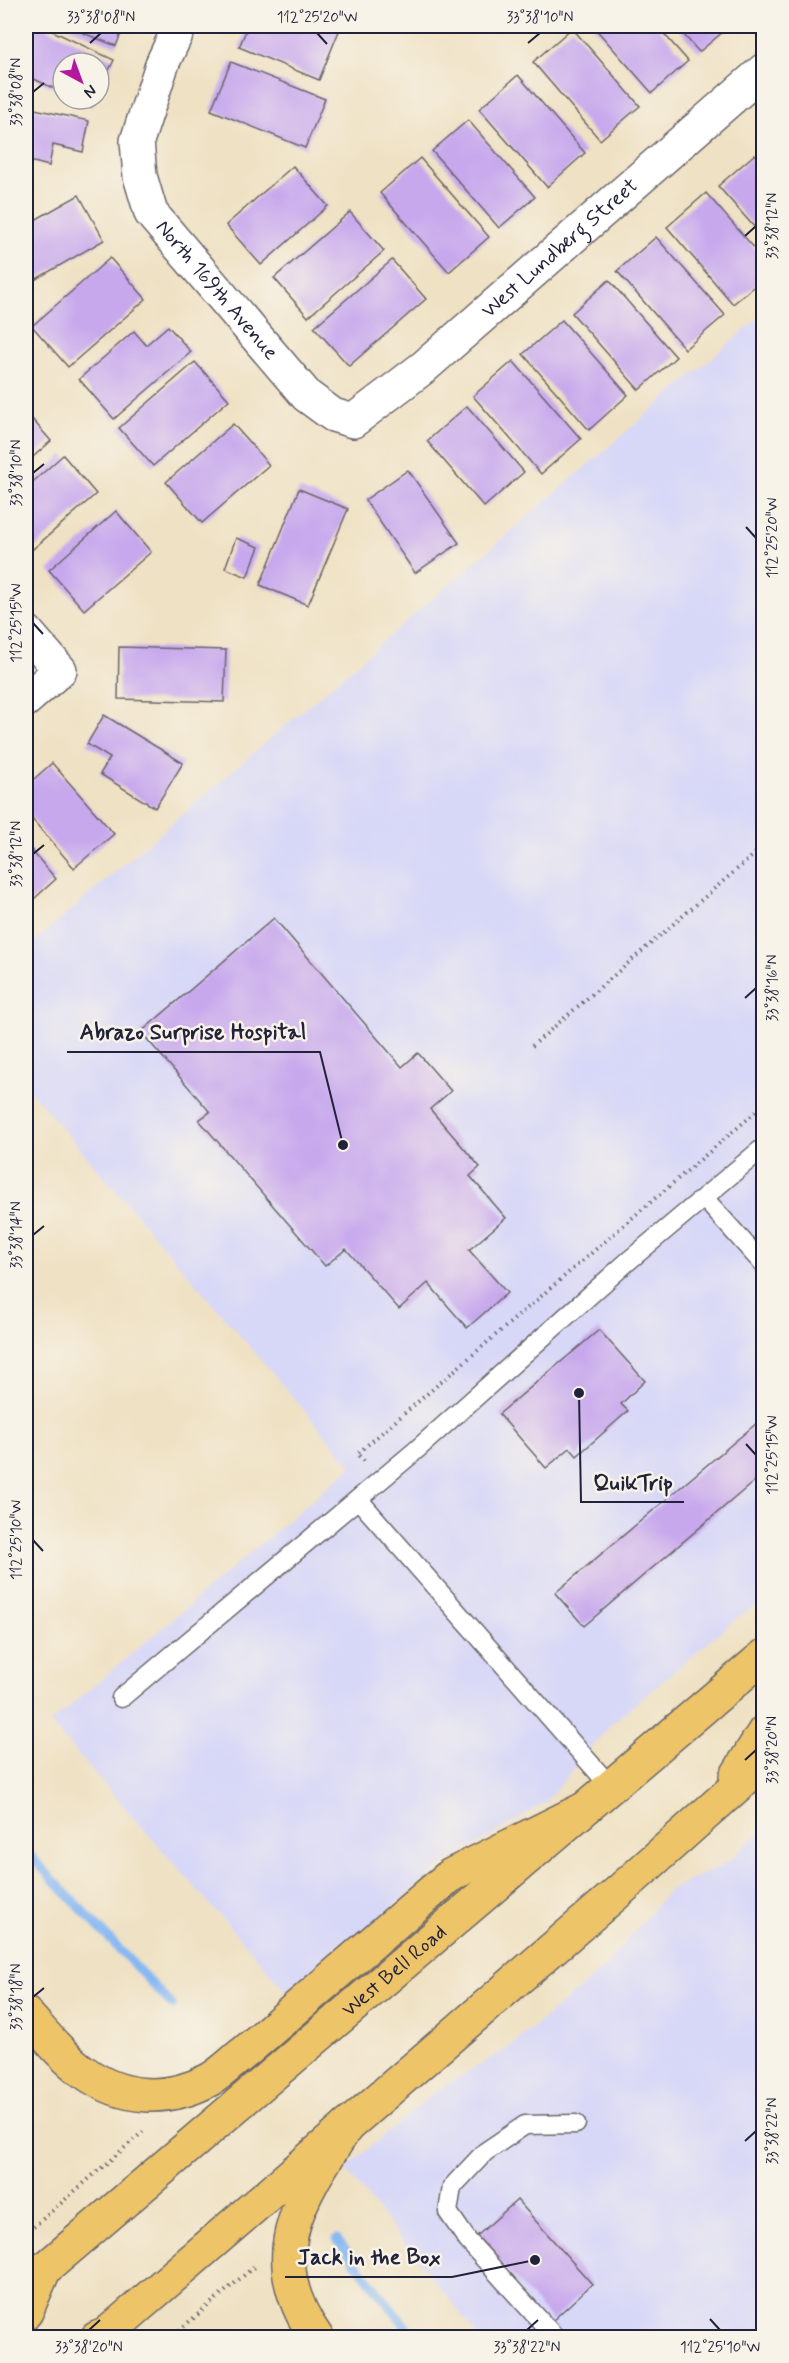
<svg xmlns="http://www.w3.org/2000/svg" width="789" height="2363" font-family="Mynerve,sans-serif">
<rect width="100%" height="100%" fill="#f7f3e8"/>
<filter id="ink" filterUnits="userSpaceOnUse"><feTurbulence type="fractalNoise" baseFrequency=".0167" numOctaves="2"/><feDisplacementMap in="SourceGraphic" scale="12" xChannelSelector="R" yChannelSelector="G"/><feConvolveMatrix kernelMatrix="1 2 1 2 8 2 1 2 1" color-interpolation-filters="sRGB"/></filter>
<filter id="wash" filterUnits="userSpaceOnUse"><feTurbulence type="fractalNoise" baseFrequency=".008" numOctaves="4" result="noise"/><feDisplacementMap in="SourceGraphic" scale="24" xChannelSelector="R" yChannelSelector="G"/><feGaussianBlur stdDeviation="1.35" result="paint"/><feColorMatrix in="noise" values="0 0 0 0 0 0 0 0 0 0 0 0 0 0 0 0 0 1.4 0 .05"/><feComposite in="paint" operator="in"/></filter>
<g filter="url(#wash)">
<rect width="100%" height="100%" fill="#efe1c3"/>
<g fill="#d7d7f8">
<polygon points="763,314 763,1601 738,1617 611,1724 545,1803 438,1868 290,1995 50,1723 352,1466 26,1086 26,949"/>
<polygon points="763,1828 763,2337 479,2337 345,2169 436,2091 510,2047 605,1967 668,1891 725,1864"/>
</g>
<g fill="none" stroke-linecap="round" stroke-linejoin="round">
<g stroke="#86b8f3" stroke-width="9">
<polyline points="26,1851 172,2005"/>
<polyline points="337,2239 415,2338"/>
</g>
</g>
<g id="blocks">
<g fill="#c7a8ed">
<polygon points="26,26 42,26 114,60 99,90 99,63 63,63 63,93 26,75"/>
<polygon points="66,26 124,26 116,46"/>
<polygon points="248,26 325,26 339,31 319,80 239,47"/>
<polygon points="593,26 657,26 688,61 652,93"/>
<polygon points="676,26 730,26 699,52"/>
<polygon points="572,28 640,106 600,140 533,62"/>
<polygon points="231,62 325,99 305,148 211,110"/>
<polygon points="518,75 585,153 547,187 479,109"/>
<polygon points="75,99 95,99 91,107"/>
<polygon points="26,107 89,121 83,152 53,145 49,166 26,160"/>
<polygon points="468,120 535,197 499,228 432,151"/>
<polygon points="755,154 764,164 764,238 718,186"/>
<polygon points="420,158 489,237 449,272 380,193"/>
<polygon points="293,166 328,206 261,265 226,225"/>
<polygon points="706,193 764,259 764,278 733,304 667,227"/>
<polygon points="79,195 104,240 26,285 26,225"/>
<polygon points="350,212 384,251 308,317 274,278"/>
<polygon points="656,237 725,315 685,349 617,271"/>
<polygon points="110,258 146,299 68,367 32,326"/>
<polygon points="392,260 426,299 349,366 314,327"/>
<polygon points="609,280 676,357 639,390 572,313"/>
<polygon points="562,320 628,395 589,430 523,354"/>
<polygon points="168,326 191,352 114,419 79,379 134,331 146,345"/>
<polygon points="513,361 581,439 541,474 473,396"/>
<polygon points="195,362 229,400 153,466 119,428"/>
<polygon points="467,406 524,472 484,507 427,441"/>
<polygon points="26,412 51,441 26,463"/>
<polygon points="233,424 269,465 202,523 166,482"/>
<polygon points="63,455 96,494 26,555 26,488"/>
<polygon points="408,470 459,543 415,573 365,500"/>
<polygon points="299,489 348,509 308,605 260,585"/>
<polygon points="116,511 151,552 84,610 49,570"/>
<polygon points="236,538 259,547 247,577 225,568"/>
<polygon points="119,647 226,650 224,702 118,699"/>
<polygon points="104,715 183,763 155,808 100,774 110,758 87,744"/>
<polygon points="52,763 114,834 74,868 26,812 26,786"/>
<polygon points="26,844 56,879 26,906"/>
<polygon points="274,918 402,1067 418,1053 451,1091 430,1109 480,1167 470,1176 506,1218 469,1250 507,1293 467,1328 428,1283 399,1309 346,1249 325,1266 199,1120 210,1112 141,1032"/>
<polygon points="599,1330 645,1381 621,1404 628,1411 577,1456 570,1448 546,1468 499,1414"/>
<polygon points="764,1417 764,1473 584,1626 555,1593"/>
<polygon points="517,2200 592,2284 552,2321 477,2236"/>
</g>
</g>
</g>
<g filter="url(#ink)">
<use href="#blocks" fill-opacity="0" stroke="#6a656b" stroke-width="1.5"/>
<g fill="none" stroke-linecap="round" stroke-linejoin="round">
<defs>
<g id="service">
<polyline points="704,1198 764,1265"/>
<polyline points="358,1499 610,1786"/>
<polyline points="121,1698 414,1452 626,1263 764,1147"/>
<polyline points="556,2338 468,2241 448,2212 452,2187 485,2152 525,2125 576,2124"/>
</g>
<g id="minor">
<path id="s1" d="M180 26 163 62 137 141 140 176 151 213 307 396 333 415 353 421 424 367 764 70"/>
<polyline points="26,631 60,670 26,700"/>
</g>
<g id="primary">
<polyline points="736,1777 764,1732"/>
<path id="s2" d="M26 2285 764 1656"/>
<polyline points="102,2338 617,1893 764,1762"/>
</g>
<g id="motorway">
<path d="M26 2014C43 2032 63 2058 84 2072 123 2100 167 2102 209 2080 222 2073 233 2061 245 2052L451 1875 584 1809"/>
<polyline points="26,2312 45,2268"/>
<polyline points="97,2338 105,2335"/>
<path d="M317 2338C259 2256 300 2198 347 2126"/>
</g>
</defs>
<use href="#service" stroke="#6a656b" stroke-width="21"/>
<use href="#minor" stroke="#6a656b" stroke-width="36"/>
<use href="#primary" stroke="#6a656b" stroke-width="36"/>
<use href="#motorway" stroke="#6a656b" stroke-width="36"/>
<g stroke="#6a656b" stroke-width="4" stroke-dasharray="1.5 4.5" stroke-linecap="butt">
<polyline points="532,1046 764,846"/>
<polyline points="364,1461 357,1454 764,1105"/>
<polyline points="29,2231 146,2129"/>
<polyline points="170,2338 255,2266"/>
</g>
<use href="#service" stroke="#fff" stroke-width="18"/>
<use href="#minor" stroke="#fff" stroke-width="33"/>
<use href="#primary" stroke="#eec469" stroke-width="33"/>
<use href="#motorway" stroke="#eec469" stroke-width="33"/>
</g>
</g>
<path fill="none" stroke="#22223b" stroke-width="2" d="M317 33 327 44M90 43 101 33M528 43 540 33M33 92 44 83M745 236 756 226M33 473 44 464M746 527 756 538M33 623 43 634M33 854 44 845M745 998 756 988M33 1235 44 1226M746 1444 756 1455M33 1540 43 1551M745 1760 756 1750M33 1997 44 1988M745 2141 756 2131M710 2319 720 2330M89 2330 100 2320M527 2330 538 2320"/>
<g text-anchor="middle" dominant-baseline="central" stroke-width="5" stroke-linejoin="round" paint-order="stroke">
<g font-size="21" fill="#22223b" stroke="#f7f3e8">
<text stroke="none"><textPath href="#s1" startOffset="760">West Lundberg Street</textPath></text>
<text stroke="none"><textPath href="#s1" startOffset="298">North 169th Avenue</textPath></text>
<text stroke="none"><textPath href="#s2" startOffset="484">West Bell Road</textPath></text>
</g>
</g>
<path fill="none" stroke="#22223b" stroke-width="2" d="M343 1145L320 1052H67M579 1393L581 1502H684M535 2260L452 2277H285"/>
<g fill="#22223b" stroke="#f7f3e8" stroke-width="2">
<circle cx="343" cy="1145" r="6"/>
<circle cx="579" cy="1393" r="6"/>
<circle cx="535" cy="2260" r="6"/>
</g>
<g font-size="22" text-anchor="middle" font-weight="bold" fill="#22223b" stroke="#f7f3e8" stroke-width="5" stroke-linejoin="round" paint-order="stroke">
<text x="193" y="1039">Abrazo Surprise Hospital</text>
<text x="633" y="1490">QuikTrip</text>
<text x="369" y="2264">Jack in the Box</text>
</g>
<rect width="789" height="2363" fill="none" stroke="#f7f3e8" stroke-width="66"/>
<g transform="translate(81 81) rotate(139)"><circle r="28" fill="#f7f3e8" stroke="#a29fa3" stroke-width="1.5"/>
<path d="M0-4.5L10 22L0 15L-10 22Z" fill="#b5179e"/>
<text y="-9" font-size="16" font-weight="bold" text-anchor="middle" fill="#22223b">N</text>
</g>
<rect x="33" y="33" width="723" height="2297" fill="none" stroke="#22223b" stroke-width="2"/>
<g font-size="15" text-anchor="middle" fill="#22223b">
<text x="101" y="22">33°38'08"N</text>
<text x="317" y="22">112°25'20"W</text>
<text x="540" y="22">33°38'10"N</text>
<text transform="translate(16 92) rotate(-90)" y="5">33°38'08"N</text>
<text transform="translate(772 226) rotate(-90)" y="5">33°38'12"N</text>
<text transform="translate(16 473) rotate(-90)" y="5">33°38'10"N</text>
<text transform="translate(772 538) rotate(-90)" y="5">112°25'20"W</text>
<text transform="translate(16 623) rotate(-90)" y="5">112°25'15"W</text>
<text transform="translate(16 854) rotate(-90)" y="5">33°38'12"N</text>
<text transform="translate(772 988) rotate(-90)" y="5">33°38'16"N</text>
<text transform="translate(16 1235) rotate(-90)" y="5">33°38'14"N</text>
<text transform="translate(772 1455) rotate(-90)" y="5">112°25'15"W</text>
<text transform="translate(16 1540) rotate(-90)" y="5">112°25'10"W</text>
<text transform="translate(772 1750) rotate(-90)" y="5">33°38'20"N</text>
<text transform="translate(16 1997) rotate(-90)" y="5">33°38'18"N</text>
<text transform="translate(772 2131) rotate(-90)" y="5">33°38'22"N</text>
<text x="89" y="2352">33°38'20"N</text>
<text x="527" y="2352">33°38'22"N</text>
<text x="720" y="2352">112°25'10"W</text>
</g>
</svg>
